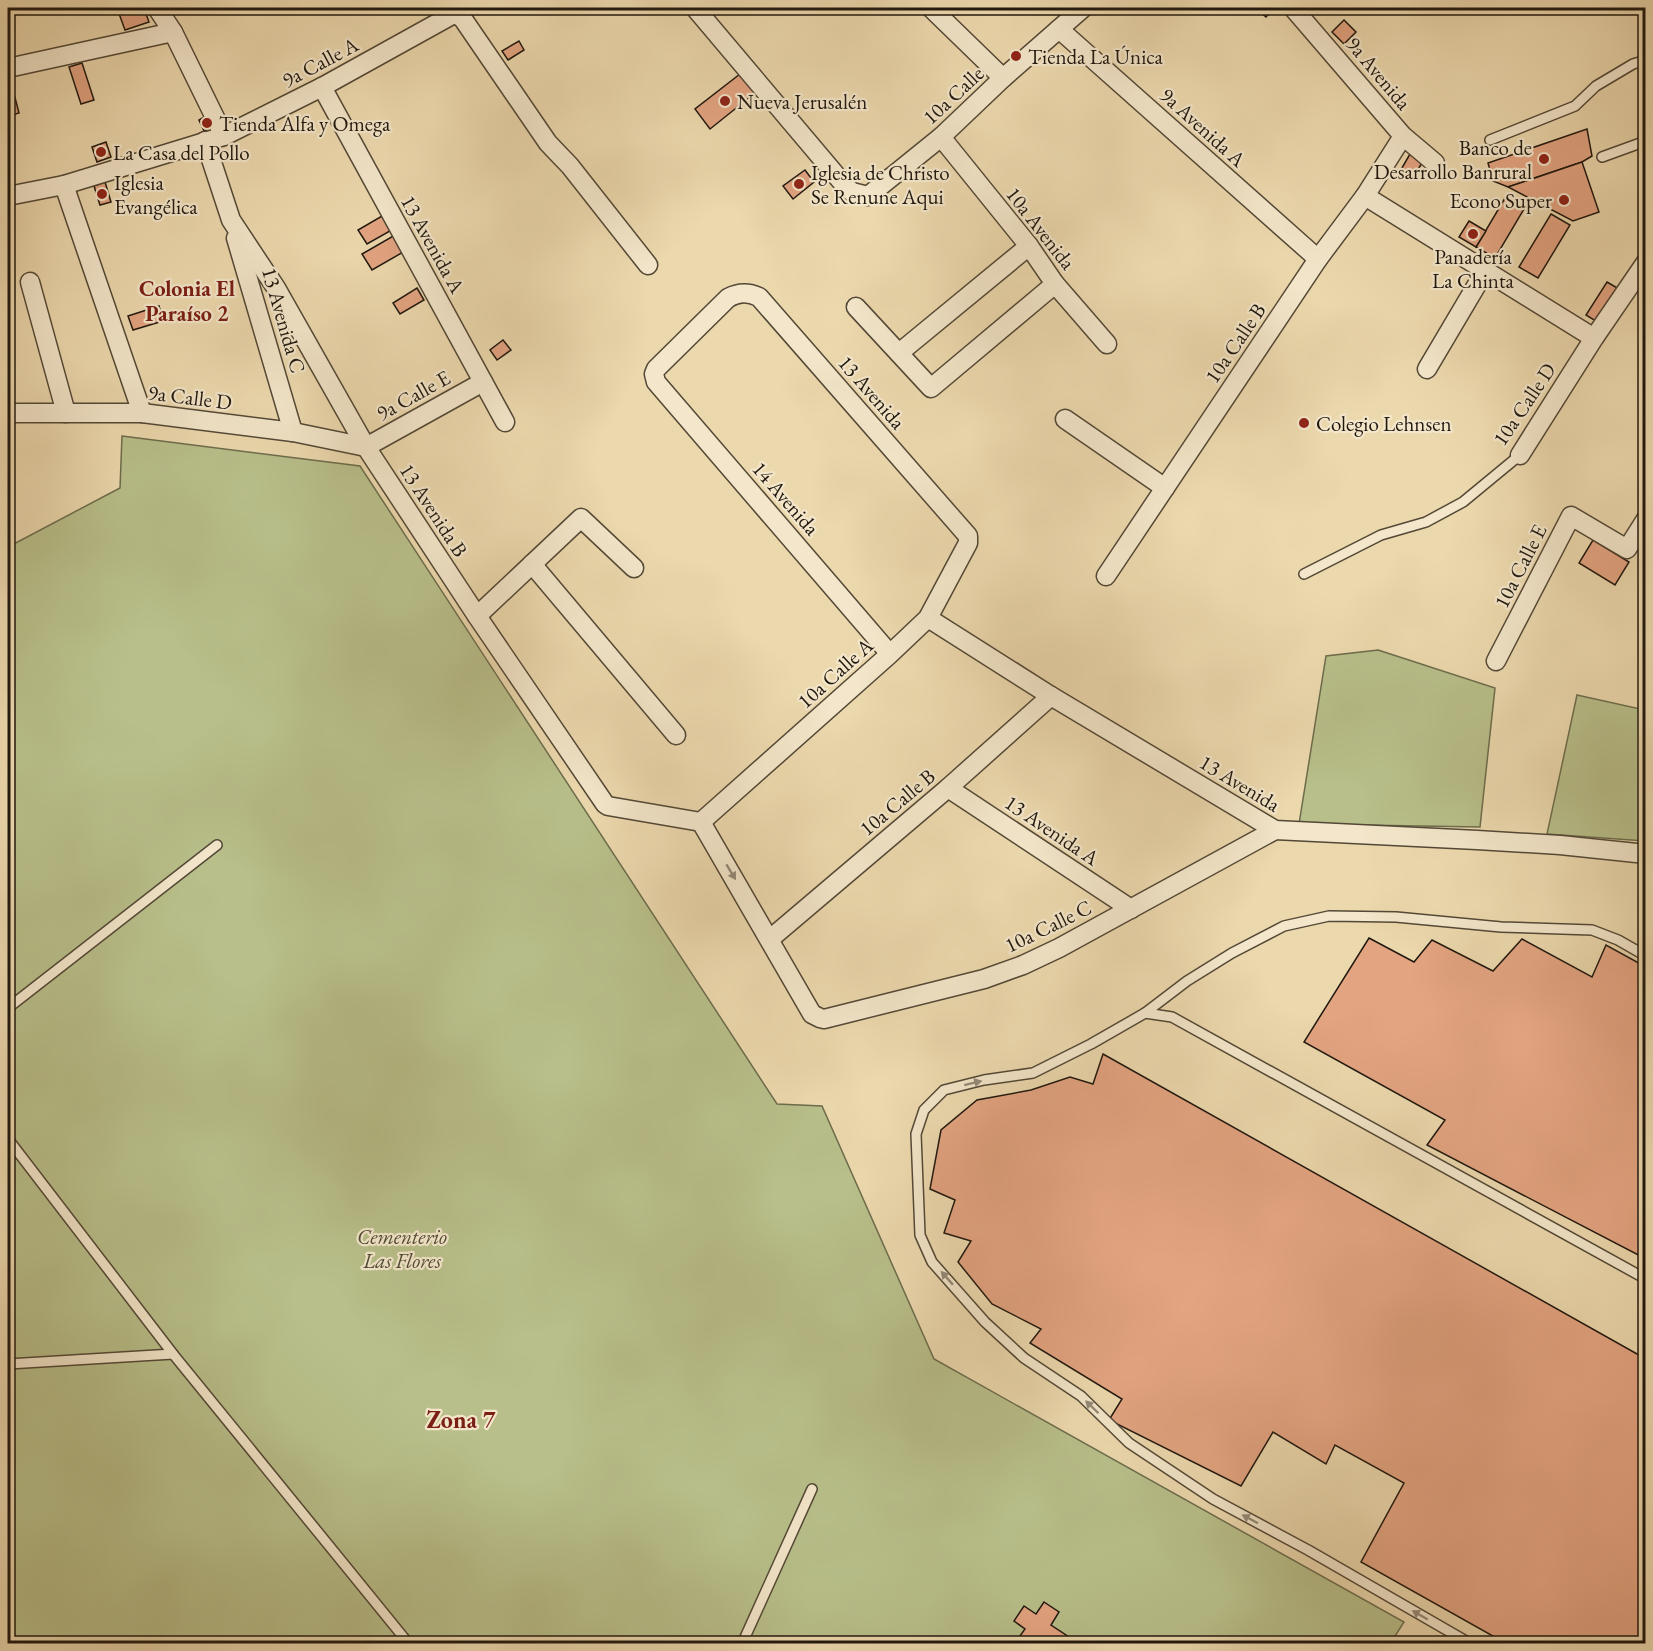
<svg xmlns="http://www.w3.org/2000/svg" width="1653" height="1651" font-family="'EB Garamond',serif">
<rect width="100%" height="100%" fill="#ecd8ad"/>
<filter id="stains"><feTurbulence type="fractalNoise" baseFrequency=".00333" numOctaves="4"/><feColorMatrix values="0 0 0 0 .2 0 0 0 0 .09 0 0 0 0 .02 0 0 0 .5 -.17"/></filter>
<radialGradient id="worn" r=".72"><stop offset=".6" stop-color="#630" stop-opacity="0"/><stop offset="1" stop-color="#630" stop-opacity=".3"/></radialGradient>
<g fill="#b8bf8a" stroke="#6c6c4c" stroke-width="1.5">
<polygon points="122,436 360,466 777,1104 822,1106 934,1359 1404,1622 1390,1644 8,1644 8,547 120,488"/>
<polygon points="1378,650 1495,688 1480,827 1299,824 1326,656"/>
<polygon points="1577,695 1645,710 1645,841 1547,834"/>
</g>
<g fill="#e3a481" stroke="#20180f" stroke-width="1.5">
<polygon points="117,8 144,8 149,22 125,30"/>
<polygon points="1255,8 1274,8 1266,17"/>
<polygon points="1344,20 1356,32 1344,44 1332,32"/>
<polygon points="519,41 524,50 508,60 502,51"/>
<polygon points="82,63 94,100 81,104 69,67"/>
<polygon points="740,74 755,93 710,129 695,109"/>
<polygon points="12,86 19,113 8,116 8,87"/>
<polygon points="209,114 215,126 204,131 199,120"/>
<polygon points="1587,129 1592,156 1582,162 1508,187 1493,181 1488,163"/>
<polygon points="106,142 111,157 97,162 92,147"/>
<polygon points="1410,154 1423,161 1412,180 1399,173"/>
<polygon points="1582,162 1599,212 1573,221 1508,187"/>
<polygon points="805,170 814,182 793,199 783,186"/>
<polygon points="105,182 111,202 100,205 94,186"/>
<polygon points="1505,198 1524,209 1495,258 1476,247"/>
<polygon points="1551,214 1570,225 1538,278 1519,267"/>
<polygon points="382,216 390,231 367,244 358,230"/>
<polygon points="1469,221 1486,231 1476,247 1459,237"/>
<polygon points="395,235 405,251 372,270 362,254"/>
<polygon points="1607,282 1619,289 1602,317 1594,320 1586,315"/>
<polygon points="417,288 424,300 400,314 393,303"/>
<polygon points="159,306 163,321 133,330 128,316"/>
<polygon points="503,340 511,350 497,360 490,350"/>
<polygon points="1593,540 1629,562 1615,585 1579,563"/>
<polygon points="1369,938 1414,962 1432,940 1493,971 1522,939 1592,977 1606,945 1646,967 1646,1259 1427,1145 1445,1120 1304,1042"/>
<polygon points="1103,1054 1646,1359 1646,1644 1507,1644 1361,1562 1404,1483 1335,1445 1326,1464 1273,1432 1241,1486 1109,1420 1122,1399 1030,1343 1041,1329 992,1304 958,1262 971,1241 944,1233 955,1200 930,1189 941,1130 977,1100 1031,1090 1070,1077 1093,1084"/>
<polygon points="1044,1602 1059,1612 1051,1625 1072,1639 1069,1644 1046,1644 1040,1640 1038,1644 1015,1643 1025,1629 1014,1621 1024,1606 1036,1614"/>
</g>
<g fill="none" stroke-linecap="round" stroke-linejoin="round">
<defs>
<g id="service">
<polyline points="1490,140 1575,106 1596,86 1633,64 1646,60"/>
<polyline points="1602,157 1646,141"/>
<polyline points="1304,574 1381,535 1426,522 1463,502 1520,455"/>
<polyline points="8,1008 217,845"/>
<polyline points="1145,1013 1172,1017 1646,1279"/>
<polyline points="8,1139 173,1354 409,1644"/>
<polyline points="8,1364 173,1354"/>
<polyline points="742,1644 812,1489"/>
<polyline points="1471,1644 1308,1550 1213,1499 1129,1443 1081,1396 1024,1358 985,1322 932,1262 920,1235 916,1134 924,1110 944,1090 984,1080 1033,1073 1091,1044 1145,1013 1187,981 1232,953 1284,926 1329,916 1396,917 1501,927 1592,930 1618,940 1646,956"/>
</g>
<g id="minor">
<polyline points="157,8 173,32 224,136"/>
<polyline points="695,8 846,187 852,192 868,196 941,137 1003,78 1083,8"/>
<polyline points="931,8 1003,78"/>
<polyline points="1293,8 1403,136 1435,163"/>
<polyline points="1059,29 1318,259"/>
<polyline points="8,68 173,32"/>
<polyline points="322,87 505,422"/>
<polyline points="941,137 1029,246 1055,284 1107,344"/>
<polyline points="205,141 231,220 276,288 366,447 477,616 605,804 608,806 701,822"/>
<polyline points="64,185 142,413"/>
<polyline points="8,196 64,185 224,136 322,87 452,15 458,15 463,19 548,143 570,166 648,265"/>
<polyline points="1365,196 1594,338"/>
<polyline points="236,238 293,432"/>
<polyline points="30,282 66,413"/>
<polyline points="856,307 931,388 1055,284"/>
<polyline points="899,353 1029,246"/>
<polyline points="1427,369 1485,271"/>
<polyline points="8,413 142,413 293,432 366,447 483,382"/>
<polyline points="1065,419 1165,488"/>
<polyline points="1520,455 1594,338 1646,262"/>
<polyline points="532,564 676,735"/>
<polyline points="1106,576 1318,259 1365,196 1403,136"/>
<polyline points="477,616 581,518 634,568"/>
<polyline points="928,618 1051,696 1275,830 1477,840 1560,845 1646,854"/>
<polyline points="1496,661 1571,516 1627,549 1646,519"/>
<polyline points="948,788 1131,909"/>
<path d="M701 822 890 654 928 618 968 543V536L759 297C748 292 739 292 728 298L656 369 654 374 656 382 890 654"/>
<polyline points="701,822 812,1014 820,1018 824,1019 984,979 1023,965 1059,948 1275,830"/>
<polyline points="770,939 948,788 1051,696"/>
</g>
</defs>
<use href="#service" stroke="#534836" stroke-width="12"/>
<use href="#minor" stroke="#534836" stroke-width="21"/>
<use href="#service" stroke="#f3e6ca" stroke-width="9"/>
<use href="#minor" stroke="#f3e6ca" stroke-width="18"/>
</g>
<defs><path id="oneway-solid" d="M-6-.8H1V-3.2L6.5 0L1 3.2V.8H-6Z" transform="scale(1.5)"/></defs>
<g fill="#948976">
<use href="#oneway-solid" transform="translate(731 872) rotate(59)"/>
<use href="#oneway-solid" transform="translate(973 1083) rotate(-14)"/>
<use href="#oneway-solid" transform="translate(947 1278) rotate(-131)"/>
<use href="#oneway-solid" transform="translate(1092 1407) rotate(-136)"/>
<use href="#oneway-solid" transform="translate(1250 1519) rotate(-152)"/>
<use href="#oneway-solid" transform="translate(1420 1615) rotate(-150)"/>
</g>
<g fill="#8f2418" stroke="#f3e6ca" stroke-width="2">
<circle cx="1016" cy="56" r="6"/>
<circle cx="725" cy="101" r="6"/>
<circle cx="207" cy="123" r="6"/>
<circle cx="101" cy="152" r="6"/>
<circle cx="1544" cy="159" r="6"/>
<circle cx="799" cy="184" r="6"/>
<circle cx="102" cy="194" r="6"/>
<circle cx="1564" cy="200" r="6"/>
<circle cx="1473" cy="234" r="6"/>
<circle cx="1304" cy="423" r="6"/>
</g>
<g text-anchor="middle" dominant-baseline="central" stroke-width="4.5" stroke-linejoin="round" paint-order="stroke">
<g font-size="21" fill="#20180f" stroke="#f3e6ca" text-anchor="start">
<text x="1028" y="56">Tienda La Única</text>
<text x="737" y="101">Nueva Jerusalén</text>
<text x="219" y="123">Tienda Alfa y Omega</text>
<text x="1532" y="147" text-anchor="end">Banco de<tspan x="1532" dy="24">Desarrollo Banrural</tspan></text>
<text x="113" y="152">La Casa del Pollo</text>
<text x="811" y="172">Iglesia de Christo<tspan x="811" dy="24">Se Renune Aqui</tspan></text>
<text x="114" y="182">Iglesia<tspan x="114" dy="24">Evangélica</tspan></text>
<text x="1552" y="200" text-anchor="end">Econo Super</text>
<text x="1473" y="256" text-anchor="middle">Panadería<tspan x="1473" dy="24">La Chinta</tspan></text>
<text x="1316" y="423">Colegio Lehnsen</text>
</g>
<g font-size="21" fill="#20180f" stroke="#f3e6ca">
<text transform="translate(320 62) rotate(-28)">9a Calle A</text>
<text transform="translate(1379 73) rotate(50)">9a Avenida</text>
<text transform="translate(953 95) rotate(-43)">10a Calle</text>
<text transform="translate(1203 127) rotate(42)">9a Avenida A</text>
<text transform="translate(1041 228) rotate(52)">10a Avenida</text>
<text transform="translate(433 244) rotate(61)">13 Avenida A</text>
<text transform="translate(284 320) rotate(74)">13 Avenida C</text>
<text transform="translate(1235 343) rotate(-56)">10a Calle B</text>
<text transform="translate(872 392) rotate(49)">13 Avenida</text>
<text transform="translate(413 395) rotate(-29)">9a Calle E</text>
<text transform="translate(190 397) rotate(7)">9a Calle D</text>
<text transform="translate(1524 404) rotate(-56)">10a Calle D</text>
<text transform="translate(786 498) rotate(49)">14 Avenida</text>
<text transform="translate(434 510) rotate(57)">13 Avenida B</text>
<text transform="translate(1520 566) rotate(-63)">10a Calle E</text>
<text transform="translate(835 673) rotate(-42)">10a Calle A</text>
<text transform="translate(1240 783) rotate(31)">13 Avenida</text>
<text transform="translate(897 802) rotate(-40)">10a Calle B</text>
<text transform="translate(1052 830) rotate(34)">13 Avenida A</text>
<text transform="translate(1048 926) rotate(-26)">10a Calle C</text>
</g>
<g font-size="21" font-style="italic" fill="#4e4a34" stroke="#f3e6ca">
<text x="402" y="1236">Cementerio<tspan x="402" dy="24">Las Flores</tspan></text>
</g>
<g font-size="22" font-weight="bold" fill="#7a1f14" stroke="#f3e6ca">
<text x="187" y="288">Colonia El<tspan x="187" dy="25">Paraíso 2</tspan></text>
</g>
<g font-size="24" font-weight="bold" fill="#7a1f14" stroke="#f3e6ca">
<text x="461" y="1419">Zona 7</text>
</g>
</g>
<rect width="1653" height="1651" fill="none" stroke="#ecd8ad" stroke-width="30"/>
<rect x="9" y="9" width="1635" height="1633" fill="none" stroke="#20180f" stroke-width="3"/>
<rect x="15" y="15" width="1623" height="1621" fill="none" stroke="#20180f" stroke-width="1.5"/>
<rect width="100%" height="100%" filter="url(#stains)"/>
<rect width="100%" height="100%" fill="url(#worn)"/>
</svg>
